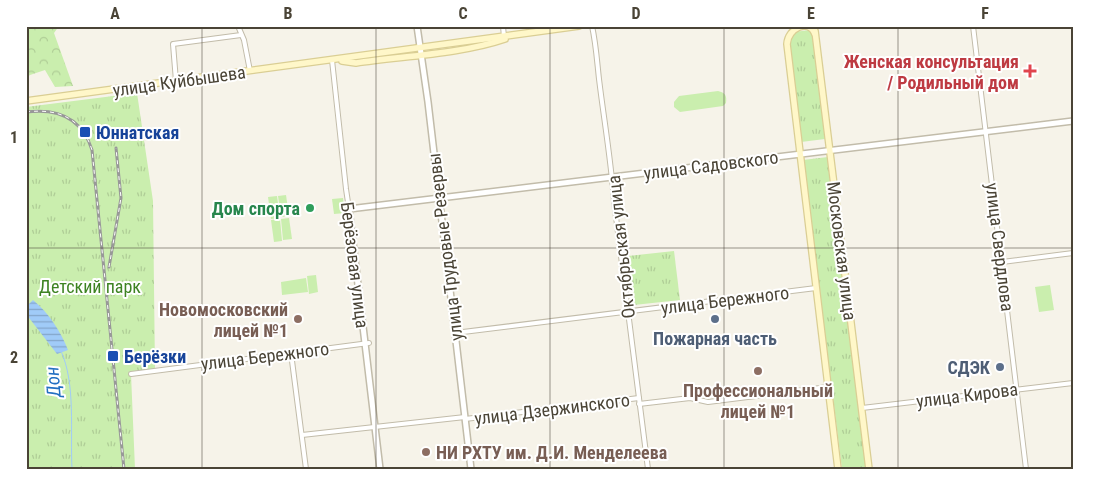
<svg xmlns="http://www.w3.org/2000/svg" width="1099" height="495" font-family="'Roboto Condensed',sans-serif">
<defs>
<pattern id="forest-crowns" width="20" height="18" patternUnits="userSpaceOnUse" patternTransform="scale(1.25)"><rect width="20" height="18" fill="#caeeae"/><path d="M2 6a3 3 0 1 1 6 0M12 15a3 3 0 1 1 6 0" fill="none" stroke="#afcd96"/></pattern>
<pattern id="park-tufts" width="24" height="20" patternUnits="userSpaceOnUse" patternTransform="scale(1.25)"><rect width="24" height="20" fill="#caeeae"/><path d="M3 7l-1-3M5 7V3M7 7l1-3M15 17l-1-3M17 17v-4M19 17l1-3" fill="none" stroke="#afcd96"/></pattern>
<pattern id="water-rules" width="6" height="5" patternUnits="userSpaceOnUse" patternTransform="scale(1.25)"><rect width="6" height="5" fill="#a0cbf8"/><path d="M0 2.5h6" fill="none" stroke="#84a6ca"/></pattern>
</defs>
<rect width="100%" height="100%" fill="#f6f3e9"/>
<g fill="#caeeae">
<path d="M718 91C725 93 727 95 726 103L723 106 680 112 674 107V102L679 96Z"/>
<polygon points="286,195 289,216 281,217 278,196"/>
<polygon points="277,196 280,218 271,219 268,197"/>
<polygon points="343,198 345,213 334,214 332,199"/>
<polygon points="289,218 292,239 283,240 281,219"/>
<polygon points="280,219 282,241 274,242 271,220"/>
<polygon points="316,275 318,292 309,294 307,276"/>
<polygon points="306,278 308,292 282,295 281,282"/>
<polygon points="1050,285 1054,310 1039,312 1035,287"/>
</g>
<polygon fill="url(#forest-crowns)" points="26,26 59,26 54,33 73,86 55,87 45,70 30,75 26,78"/>
<g fill="url(#park-tufts)">
<polygon points="810,30 812,33 825,139 801,142 789,39 794,32"/>
<polygon points="137,93 153,201 155,371 131,374 135,469 26,469 26,107"/>
<polygon points="828,157 866,469 842,469 803,160"/>
<polygon points="674,251 680,300 634,305 628,256"/>
</g>
<path fill="url(#water-rules)" d="M33 300C49 313 61 332 68 350L57 354 26 314V307Z"/>
<g fill="none" stroke-linecap="round" stroke-linejoin="round">
<path stroke="#a0cbf8" stroke-width="1" d="M61 351C76 384 70 432 72 469"/>
<defs>
<g id="minor">
<polyline points="238,26 244,40 250,71"/>
<polyline points="503,26 504,37"/>
<path d="M592 26C596 44 597 61 599 79 604 120 611 160 614 201L648 469"/>
<polyline points="973,26 1026,469"/>
<polyline points="332,60 346,189 349,209"/>
<polyline points="176,81 173,44 241,35"/>
<polyline points="1002,262 1073,253"/>
<polyline points="455,333 816,288"/>
<polyline points="291,353 306,469"/>
<polyline points="131,374 369,343"/>
<polyline points="639,404 690,398 708,402 828,387"/>
<polyline points="862,408 1073,383"/>
<polyline points="465,419 639,398"/>
<polyline points="302,435 465,417"/>
</g>
<g id="tertiary">
<polyline points="417,26 428,102 471,469"/>
<polyline points="380,469 349,209 1073,121"/>
</g>
<g id="secondary">
<polyline points="815,31 869,469"/>
<path d="M815 34C809 18 788 28 787 44L838 469"/>
<path d="M342 61 356 63C403 56 461 54 505 39"/>
<polyline points="26,101 579,26"/>
</g>
</defs>
<use href="#minor" stroke="#c2bcaa" stroke-width="6"/>
<use href="#tertiary" stroke="#c2bcaa" stroke-width="8"/>
<use href="#secondary" stroke="#dace94" stroke-width="8"/>
<use href="#minor" stroke="#fff" stroke-width="4"/>
<use href="#tertiary" stroke="#fff" stroke-width="5"/>
<use href="#secondary" stroke="#fff7c9" stroke-width="5.5"/>
<defs>
<g id="rail">
<path d="M26 112C58 108 82 118 92 150L124 469"/>
<polyline points="109,267 121,198 116,148"/>
</g>
</defs>
<use href="#rail" stroke="#989898" stroke-width="3"/>
<use href="#rail" stroke="#fff" stroke-width="1" stroke-dasharray="4" stroke-linecap="butt"/>
</g>
<path fill="none" stroke="#4a4436" stroke-width="1" stroke-opacity="0.55" d="M202 26V469M376 26V469M550 26V469M724 26V469M898 26V469M26 248H1073"/>
<path fill="#e0444e" stroke="#fff" stroke-width="2" d="M1027.5 63.5h5v5h5v5h-5v5h-5v-5h-5v-5h5z"/>
<g fill="#1a4fb4" stroke="#fff" stroke-width="2">
<rect x="79" y="126" width="12" height="12" rx="2.5"/>
<rect x="107" y="350" width="12" height="12" rx="2.5"/>
</g>
<circle fill="#2e9e5b" stroke="#fff" stroke-width="2" cx="310" cy="208" r="5"/>
<g fill="#8d6e63" stroke="#fff" stroke-width="2">
<circle cx="298" cy="319" r="5"/>
<circle cx="758" cy="371" r="5"/>
<circle cx="426" cy="452" r="5"/>
</g>
<g fill="#5c6f8a" stroke="#fff" stroke-width="2">
<circle cx="715" cy="319" r="5"/>
<circle cx="1000" cy="367" r="5"/>
</g>
<g text-anchor="middle" dominant-baseline="central" stroke-width="4" stroke-linejoin="round" paint-order="stroke">
<g font-size="18" font-weight="bold" fill="#be3a42" stroke="#fff" text-anchor="end">
<text x="1019" y="61">Женская консультация<tspan x="1019" dy="21">/ Родильный дом</tspan></text>
</g>
<g font-size="18" fill="#4a4436" stroke="#fff">
<text transform="translate(179 81) rotate(-8)">улица Куйбышева</text>
<text transform="translate(711 165) rotate(-7)">улица Садовского</text>
<text transform="translate(445 247) rotate(-97)">улица Трудовые Резервы</text>
<text transform="translate(621 247) rotate(-96)">Октябрьская улица</text>
<text transform="translate(1000 247) rotate(83)">улица Свердлова</text>
<text transform="translate(842 251) rotate(83)">Московская улица</text>
<text transform="translate(355 265) rotate(83)">Берёзовая улица</text>
<text transform="translate(725 300) rotate(-7)">улица Бережного</text>
<text transform="translate(265 356) rotate(-7)">улица Бережного</text>
<text transform="translate(967 395) rotate(-7)">улица Кирова</text>
<text transform="translate(552 409) rotate(-7)">улица Дзержинского</text>
</g>
<g font-size="18" font-weight="bold" fill="#164399" stroke="#fff" text-anchor="start">
<text x="96" y="132">Юннатская</text>
<text x="124" y="356">Берёзки</text>
</g>
<g font-size="18" font-weight="bold" fill="#27864d" stroke="#fff" text-anchor="end">
<text x="300" y="208">Дом спорта</text>
</g>
<g font-size="18" fill="#3d8322" stroke="#fff">
<text x="90" y="286">Детский парк</text>
</g>
<g font-size="18" font-weight="bold" fill="#785e54" stroke="#fff" text-anchor="end">
<text x="288" y="309">Новомосковский<tspan x="288" dy="21">лицей №1</tspan></text>
<text x="758" y="390" text-anchor="middle">Профессиональный<tspan x="758" dy="21">лицей №1</tspan></text>
<text x="436" y="452" text-anchor="start">НИ РХТУ им. Д.И. Менделеева</text>
</g>
<g font-size="18" font-weight="bold" fill="#4e5e75" stroke="#fff">
<text x="715" y="338">Пожарная часть</text>
<text x="990" y="367" text-anchor="end">СДЭК</text>
</g>
<g font-size="19" font-style="italic" fill="#236fc2" stroke="#fff">
<text transform="translate(53 382) rotate(-95)">Дон</text>
</g>
</g>
<rect width="1099" height="495" fill="none" stroke="#ffffff" stroke-width="55"/>
<rect x="28" y="28" width="1044" height="440" fill="none" stroke="#4a4436" stroke-width="2"/>
<g font-size="16" text-anchor="middle" font-weight="bold" fill="#4a4436">
<text x="115" y="19">A</text>
<text x="288" y="19">B</text>
<text x="463" y="19">C</text>
<text x="636" y="19">D</text>
<text x="811" y="19">E</text>
<text x="985" y="19">F</text>
<text x="14" y="143">1</text>
<text x="14" y="363">2</text>
</g>
</svg>
